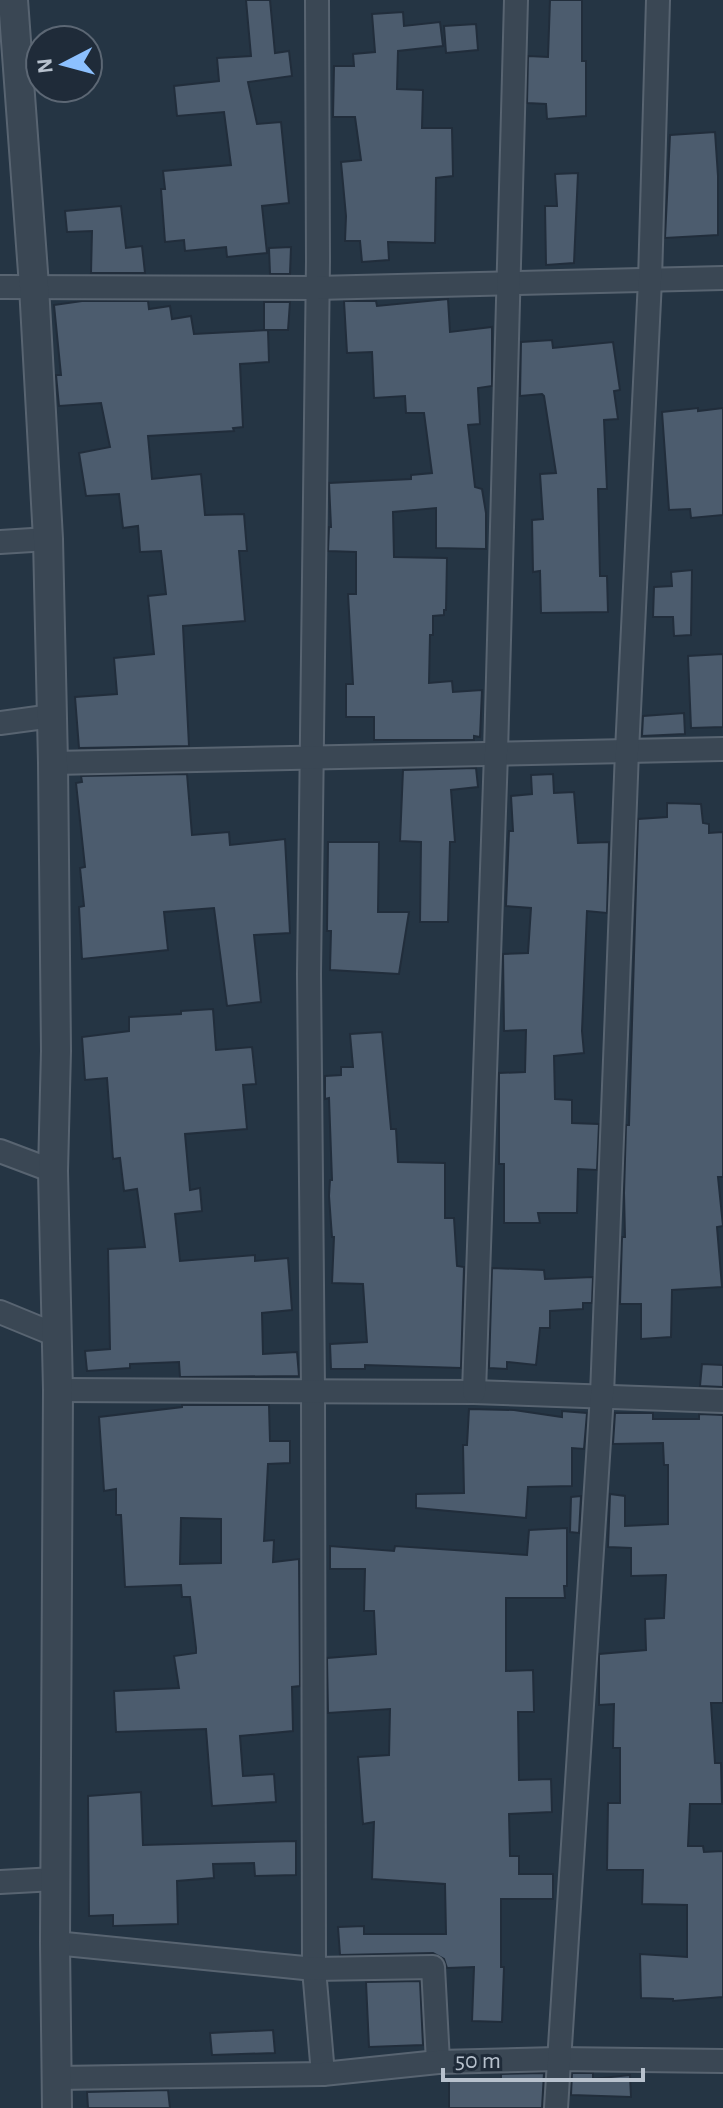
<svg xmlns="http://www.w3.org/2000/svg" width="723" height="2108" font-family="'Alegreya Sans',sans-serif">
<rect width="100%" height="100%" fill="#253544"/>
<g fill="#4c5c6e" stroke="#212d3b" stroke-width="2" fill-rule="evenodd">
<polygon points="246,0 270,0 275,53 289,51 292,76 248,82 257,124 281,122 289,203 262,206 267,253 227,257 226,247 185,251 184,240 165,242 161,189 165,189 163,171 231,165 224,112 177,116 174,86 219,81 217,58 251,56"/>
<polygon points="550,0 582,0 582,61 586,61 586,116 547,119 546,104 527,103 528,56 548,57"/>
<polygon points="403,12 404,26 440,22 443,46 398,51 397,89 423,90 422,128 452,128 453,176 436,178 435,243 388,242 389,260 362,262 360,241 345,241 346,216 341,162 361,160 355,117 333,117 334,66 354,66 353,54 375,52 372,14"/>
<polygon points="476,24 478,50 446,53 444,26"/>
<polygon points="715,132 718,176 718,235 665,238 670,135"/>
<polygon points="578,173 574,263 546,265 545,206 557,206 555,174"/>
<polygon points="121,206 126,248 142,246 145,273 91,273 92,231 67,232 65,211"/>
<polygon points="291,247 290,274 270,274 269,248"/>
<polygon points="448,299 450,332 492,327 492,386 478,388 480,424 468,425 475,487 482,489 486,513 486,549 436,548 436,508 393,512 394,557 447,558 446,610 444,610 444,615 433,616 433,635 430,635 429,683 452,681 453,692 482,690 480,737 474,736 474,740 374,740 374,717 346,717 346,684 353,684 348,594 356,594 356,552 328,551 329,527 331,527 329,483 411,479 411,475 432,473 424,413 406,413 405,396 374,398 372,352 347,353 344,301 376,301 377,306"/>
<polygon points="82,301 148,301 149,309 170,306 172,319 191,316 194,334 268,330 269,362 240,364 243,427 233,428 234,431 148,436 152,479 201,474 205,515 244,514 247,551 239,551 245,621 183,626 189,746 79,748 75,697 117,694 114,658 154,654 148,596 166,594 161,551 140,552 138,526 123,528 119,494 86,496 79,453 110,447 101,403 59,406 56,375 61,375 54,305"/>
<polygon points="264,302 290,302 288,330 264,330"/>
<polygon points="552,340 553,348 613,342 620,390 614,391 618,419 604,420 607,489 598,489 600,576 607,576 608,612 541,613 540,571 533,572 532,520 543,519 540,474 556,473 544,396 542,394 520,396 521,342"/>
<polygon points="698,408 698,411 723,408 723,515 691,518 690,509 669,510 662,412"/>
<polygon points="692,570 691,635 674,636 673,617 653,617 654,587 672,586 671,572"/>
<polygon points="723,654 723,727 691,728 688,656"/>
<polygon points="684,713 685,734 642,736 643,716"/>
<polygon points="476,768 478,787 451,790 455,842 450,842 448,922 420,922 421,842 400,841 403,770"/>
<polygon points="187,774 192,835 229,832 230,845 285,839 290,933 254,935 261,1002 227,1006 214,908 164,912 168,950 82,959 79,907 84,906 80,868 85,867 76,783 82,782 81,776"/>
<polygon points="553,774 554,793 574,792 578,843 609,842 607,913 587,911 582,1031 584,1053 554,1056 555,1099 572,1100 572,1123 599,1124 597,1170 578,1169 577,1213 538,1213 540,1223 504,1223 504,1164 499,1164 499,1073 525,1072 526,1030 504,1031 503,954 528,953 531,908 506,906 509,831 513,831 511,796 532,794 531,775"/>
<polygon points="667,803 701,804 703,823 709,824 709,833 723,832 723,1177 718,1177 723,1226 717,1227 722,1287 672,1290 671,1337 641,1339 641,1304 620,1304 622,1237 625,1237 624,1193 626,1125 629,1125 638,819 667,817"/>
<polygon points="328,842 379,842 378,912 409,912 399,974 330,970 331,931 327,931"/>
<polygon points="213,1009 216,1050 252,1047 256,1084 243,1085 247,1129 185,1134 190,1190 200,1188 202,1211 175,1214 180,1261 255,1255 255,1261 288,1258 292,1310 262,1313 263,1354 297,1352 299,1376 180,1377 179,1362 130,1364 130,1368 87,1371 85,1351 110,1349 108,1249 145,1247 137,1189 124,1191 120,1158 113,1159 107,1078 85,1080 82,1037 129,1031 129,1017 181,1014 181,1011"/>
<polygon points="382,1032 391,1129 396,1129 398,1162 445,1163 445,1218 454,1218 457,1266 464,1267 461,1368 365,1365 365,1369 331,1369 330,1344 367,1342 363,1284 332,1283 334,1237 332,1237 329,1196 330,1180 332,1180 329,1098 325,1099 325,1076 341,1075 341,1067 353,1067 350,1034"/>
<polygon points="492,1268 544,1270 545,1279 593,1277 592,1303 583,1303 583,1309 550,1311 550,1328 540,1328 536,1365 507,1362 507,1369 489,1368"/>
<polygon points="702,1364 723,1365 723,1387 700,1386"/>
<path d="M182 1405H269L270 1441H290V1463L268 1464 264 1541 274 1540 273 1562 299 1559 300 1686 292 1687 293 1731 240 1736 243 1776 274 1774 276 1802 212 1806 206 1729 116 1732 114 1691 179 1688 174 1656 196 1653V1648L190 1597H182L181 1585 125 1587 121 1515H116V1489L104 1491 99 1417 182 1407ZM181 1518 221 1519V1563L180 1564Z"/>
<polygon points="469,1409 514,1410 562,1417 562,1411 587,1413 584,1449 572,1448 572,1486 528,1487 526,1518 416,1508 416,1494 464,1493 463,1445 467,1445"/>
<polygon points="615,1413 653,1413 653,1419 699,1419 699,1414 723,1415 723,1703 711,1703 715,1763 721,1763 722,1804 690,1804 688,1846 703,1846 704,1852 723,1851 723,1997 673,2001 673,1999 641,1998 640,1954 687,1957 687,1905 642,1904 643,1870 607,1870 608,1803 620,1803 620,1748 613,1748 614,1704 599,1705 599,1654 646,1650 645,1619 664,1618 666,1575 631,1576 631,1548 608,1547 610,1494 625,1496 625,1526 668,1524 668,1465 664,1465 663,1443 613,1444"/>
<polygon points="581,1496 579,1533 570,1532 571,1497"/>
<polygon points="567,1528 567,1586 564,1586 565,1598 506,1598 506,1671 533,1670 534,1712 518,1712 519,1780 551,1779 552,1812 509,1814 510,1856 519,1856 519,1874 553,1874 553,1899 501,1899 501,1967 504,1967 502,2022 472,2021 474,1967 447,1968 444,1959 433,1953 340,1955 338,1927 364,1926 364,1934 446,1934 445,1884 372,1879 374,1822 363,1824 358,1757 389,1755 390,1709 328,1713 327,1658 376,1654 374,1611 364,1611 365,1569 330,1569 330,1546 394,1551 395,1546 527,1555 529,1530"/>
<polygon points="141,1792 143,1845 296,1841 296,1875 255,1876 254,1863 213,1864 214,1878 177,1881 178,1924 113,1926 113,1915 89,1916 88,1796"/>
<polygon points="420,1981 423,2045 369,2047 366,1982"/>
<polygon points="273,2030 275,2053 212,2055 210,2033"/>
<polygon points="544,2073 542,2108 449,2108 449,2081 501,2080 501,2074"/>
<polygon points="572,2073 593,2073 593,2079 630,2075 631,2097 571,2095"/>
<polygon points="168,2090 170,2108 88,2108 87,2092"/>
</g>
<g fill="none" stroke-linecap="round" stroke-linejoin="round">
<defs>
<g id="minor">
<polyline points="317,0 318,261 309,974 313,1389 314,1969 323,2074"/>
<polyline points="0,287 316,288 723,278"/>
<polyline points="0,542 48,539"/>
<polyline points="0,723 52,716"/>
<polyline points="53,763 723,749"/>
<polyline points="0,1151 53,1171"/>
<polyline points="0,1312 56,1335"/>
<polyline points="58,1390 474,1392 723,1401"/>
<polyline points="474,1392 496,753 516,0"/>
<polyline points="0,1882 55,1879"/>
<polyline points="55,1943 314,1969 433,1967 438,2062"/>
<polyline points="57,2078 323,2074 438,2062 557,2059 723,2061"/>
<polyline points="556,2108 602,1395 627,751 650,280 658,0"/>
</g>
<polyline id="tertiary" points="13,0 34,286 48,539 53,763 56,1051 53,1171 58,1390 55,1943 57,2108"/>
</defs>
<use href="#minor" stroke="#586471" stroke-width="26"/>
<use href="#tertiary" stroke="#586471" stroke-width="32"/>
<use href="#minor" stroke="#3a4754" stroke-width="22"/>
<use href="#tertiary" stroke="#3a4754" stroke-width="28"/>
</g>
<g transform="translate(64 64) rotate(264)"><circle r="38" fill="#1f2b39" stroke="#5c6774" stroke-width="2"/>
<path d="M0-6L14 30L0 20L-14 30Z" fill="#8cc0fe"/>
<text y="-12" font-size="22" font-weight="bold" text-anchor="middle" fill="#b7c1cd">N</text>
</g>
<path d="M443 2068v12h200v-12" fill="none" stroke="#b7c1cd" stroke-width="4"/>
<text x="455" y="2068" font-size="24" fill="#b7c1cd" stroke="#1f2b39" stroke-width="6" paint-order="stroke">50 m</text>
</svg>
